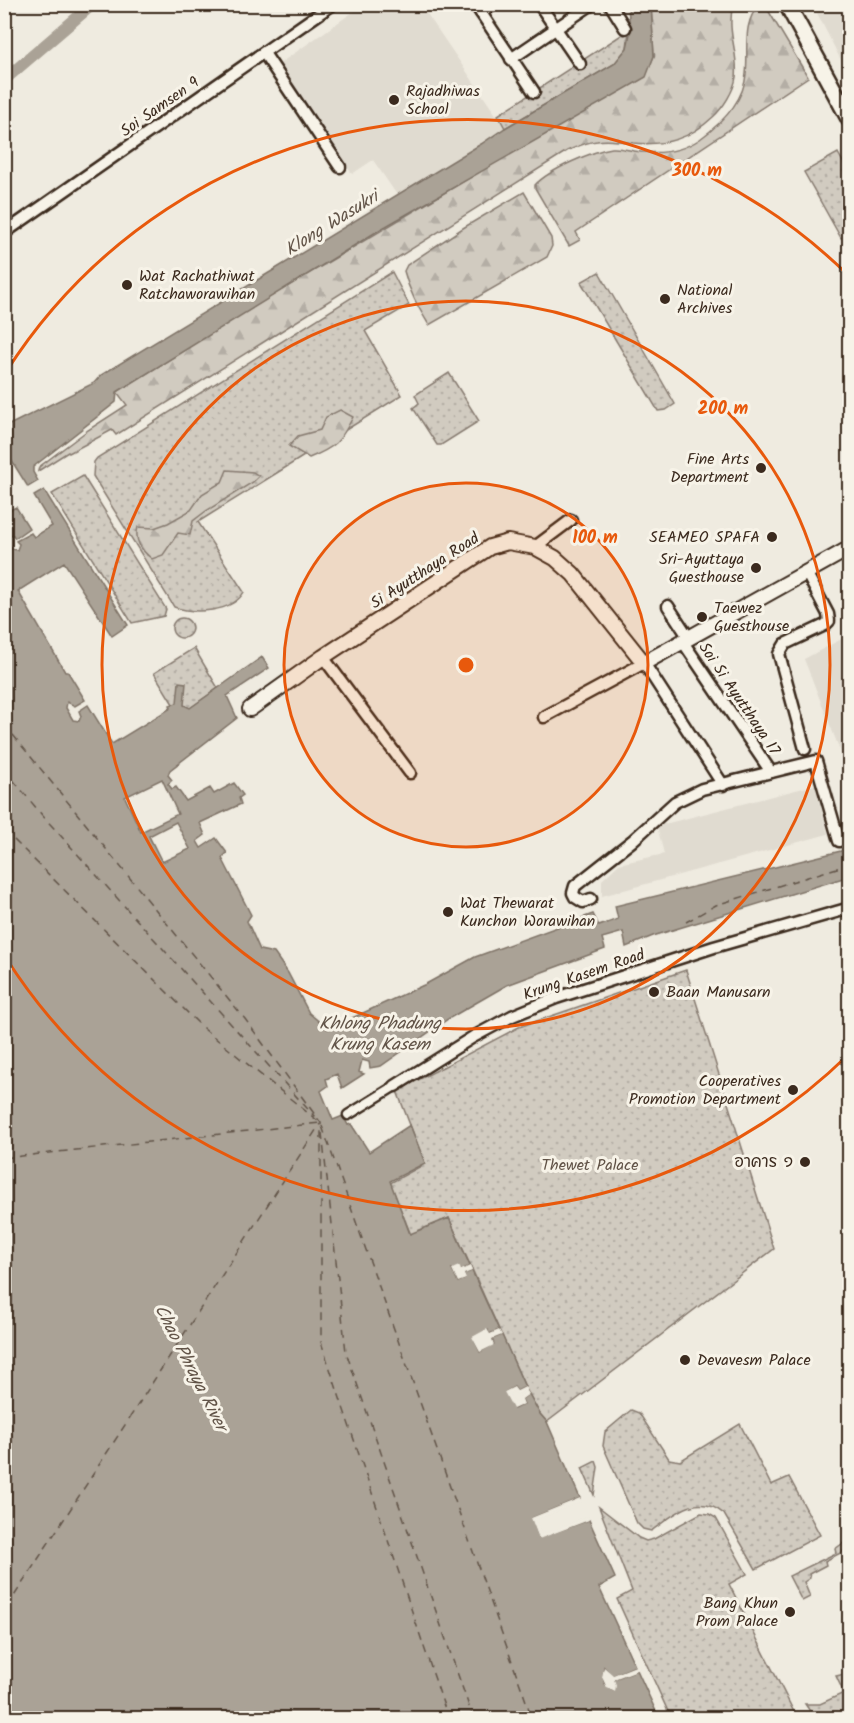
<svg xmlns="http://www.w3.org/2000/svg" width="854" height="1723" font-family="Kalam,'Playpen Sans Thai',sans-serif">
<defs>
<pattern id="grass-dots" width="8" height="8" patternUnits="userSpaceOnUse" patternTransform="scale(1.5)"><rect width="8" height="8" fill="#d1cbc0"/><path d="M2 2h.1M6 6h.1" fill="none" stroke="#b4aea5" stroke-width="1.8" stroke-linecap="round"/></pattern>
<pattern id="forest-firs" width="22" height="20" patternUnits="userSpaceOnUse" patternTransform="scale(1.5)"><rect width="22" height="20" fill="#d1cbc0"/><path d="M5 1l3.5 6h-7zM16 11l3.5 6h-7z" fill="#b4aea5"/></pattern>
</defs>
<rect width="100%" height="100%" fill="#efebe0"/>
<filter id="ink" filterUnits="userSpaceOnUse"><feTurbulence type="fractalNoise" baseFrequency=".0167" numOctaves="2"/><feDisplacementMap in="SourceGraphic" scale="12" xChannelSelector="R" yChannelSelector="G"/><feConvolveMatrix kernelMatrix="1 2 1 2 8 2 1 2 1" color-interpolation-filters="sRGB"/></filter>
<g filter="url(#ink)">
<g fill="#e0dbd0">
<polygon points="363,5 421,5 505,128 397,195 373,160 352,174 279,64"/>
<polygon points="814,5 849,5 849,76 816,11"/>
<polygon points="849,635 849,773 804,659"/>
<polygon points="815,785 828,834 602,896 602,880 619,864 664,854 657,826"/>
</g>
<g fill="url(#grass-dots)" stroke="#867a6f" stroke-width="1.5">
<polygon points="629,30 627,48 614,64 505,128 498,115"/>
<polygon points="838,153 849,173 850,225 847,237 841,238 804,172"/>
<path d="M392 272 409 305 365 331 402 395 198 522 244 592C232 613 194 614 174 607L93 476 94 462 97 458Z"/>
<polygon points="599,272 675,404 666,410 658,411 581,282"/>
<polygon points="449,373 479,421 441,445 437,445 413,408 419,403 415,395"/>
<polygon points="83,476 166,609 164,616 132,623 52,494"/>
<circle cx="182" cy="628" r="10"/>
<polygon points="194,648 218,688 190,708 173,704 154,673"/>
<polygon points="686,970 774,1249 547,1422 540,1414 525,1387 449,1218 411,1235 390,1183 425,1164 397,1091 519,1027"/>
<path d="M631 1410 639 1413 669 1459 680 1461 740 1424 771 1485 789 1477 820 1535 756 1569 724 1514C697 1491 674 1515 651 1531L643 1529 637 1523 603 1446 605 1432Z"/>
<polygon points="596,1461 598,1467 594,1495 582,1468"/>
<polygon points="599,1507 639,1538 646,1541 654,1539 701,1513 709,1514 716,1518 747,1574 729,1584 797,1718 671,1718 617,1599 632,1591"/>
<polygon points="849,1539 849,1552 846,1550 825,1561 826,1565 809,1574 810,1578 804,1582 810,1597 802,1601 789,1576 836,1553 835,1549"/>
<polygon points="849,1673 849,1709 824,1718 814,1717 805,1704 820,1704 844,1693 836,1676"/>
</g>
<g fill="url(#forest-firs)" stroke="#867a6f" stroke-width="1.5">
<path d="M760 4 765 5 808 77 576 232 580 240 569 246 535 188V185C549 170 592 151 612 148 623 147 633 152 644 152 664 154 684 150 700 139 722 123 744 102 746 74 749 50 741 23 760 4Z"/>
<path d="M651 5H733C726 33 739 52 736 77 734 91 723 108 713 117 690 139 665 146 633 143 621 141 609 139 597 141 586 142 576 147 567 151L116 435 112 430 69 453 68 452 38 471 39 467 88 430 127 405 117 392 243 313 523 146 645 77 654 56Z"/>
<path d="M524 192 551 238 552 246 547 257 429 325C418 307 409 291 404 271L407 265 463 228Z"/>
<path d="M340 410 353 417C340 442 336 447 309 458L289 446 298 436 320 430 326 417Z"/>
<path d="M227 470 253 472 259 476 253 482 206 511 193 521 190 535 178 533 163 555 152 559C141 550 134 541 138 527L154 528 168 523 191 510 202 494 222 482Z"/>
</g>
<g fill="#aaa296" stroke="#7e7266" stroke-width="1.5" fill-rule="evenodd">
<polygon points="628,5 651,5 654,56 646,77 381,229 117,392 116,402 33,467 33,472 38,481 28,487 10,458 5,461 5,427 94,383 101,375 481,144 505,128 614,64 627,48 630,34"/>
<path d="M44 490 128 625 112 636 64 562 18 591 65 672H68L85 700 75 706 67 702 66 708 73 720 79 721 81 716 79 711 88 705 112 744 171 708 170 705 177 703 179 682 186 683 184 705 190 708 262 657 269 668 227 696 237 718 170 770 168 775 172 780 168 784 172 789 176 787 186 801 210 788 214 794 234 783 243 795 239 798 241 804 200 823 205 835 197 841 201 848 216 838 227 853 222 858 251 915 247 921 260 950 274 953 288 973 309 1013 328 1029 426 984 475 957 593 914 599 926 618 919 615 906 849 849 850 876 653 936 626 947 623 932 602 938 605 949 507 985 448 1019 381 1066 370 1068 369 1062 362 1060 359 1072 364 1074 342 1088 337 1074 326 1079 328 1086 321 1091 333 1120 343 1116 348 1125 351 1124 369 1152 410 1125 425 1163 390 1181 410 1234 449 1218 470 1266 461 1270 452 1269 458 1282 465 1279 464 1274 472 1271 499 1330 489 1334 488 1330 473 1337 480 1352 494 1344 492 1339 502 1335 525 1387 517 1391 514 1387 505 1392 514 1409 524 1404 522 1399 529 1394 540 1414 547 1422 580 1498 532 1518 539 1538 589 1520 615 1578 599 1587 635 1666 612 1676 604 1667C602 1679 603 1686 614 1691V1679L637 1670 659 1718H13L5 1704 4 513 16 507 29 528 15 538 13 535 7 534 6 539 12 549 17 550 19 544 16 541 31 533 34 537 52 526 34 496ZM162 779 178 814 141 832 125 797ZM176 822 190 849 162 862 149 836Z"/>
</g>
<g fill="#efebe0">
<polygon points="459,1266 461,1270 470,1266 472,1271 464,1274 466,1279 458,1282 452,1269"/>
<polygon points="487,1329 490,1334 499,1330 502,1335 492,1339 494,1345 480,1352 472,1337"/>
<polygon points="514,1387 517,1391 525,1387 527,1390 518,1394 513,1391 508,1394 515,1405 520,1402 520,1397 527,1391 529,1394 522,1399 524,1404 513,1409 504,1392"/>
<polygon points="580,1498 581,1501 535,1520 541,1535 588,1517 589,1520 539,1539 531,1518"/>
<polygon points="638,1665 640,1669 614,1679 616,1685 615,1692 607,1688 602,1677 604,1667 613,1675"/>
</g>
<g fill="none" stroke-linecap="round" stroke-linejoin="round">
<polyline stroke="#aaa296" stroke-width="12" points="4,80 93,4"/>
<g stroke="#625448" stroke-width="1.5" stroke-dasharray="8 6" stroke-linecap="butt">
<polyline points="4,724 245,1019 321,1123 321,1342 448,1718"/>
<polyline points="4,769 42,815 315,1117"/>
<polyline points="4,830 204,1029 318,1121"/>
<polyline points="686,922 716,905 850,864"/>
<polyline points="322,1126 532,1718"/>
<polyline points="322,1133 346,1352 473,1718"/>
<polyline points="4,1158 320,1123"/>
<polyline points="7,1607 320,1124"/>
</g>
<defs>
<polyline id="pedestrian" points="348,1115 395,1086"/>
<g id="minor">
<polyline points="475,4 534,92"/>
<polyline points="539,4 580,64"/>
<polyline points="610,4 625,28"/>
<polyline points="481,13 493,4"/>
<polyline points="264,53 340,167"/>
<polyline points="511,59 592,4"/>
<polyline points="4,233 333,4"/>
<polyline points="535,547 571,520"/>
<polyline points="668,606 689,638"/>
<polyline points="683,642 771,772"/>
<polyline points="323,657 410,773"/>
<polyline points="544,717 644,663 723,785"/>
<polyline points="805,749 779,654 785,644 825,625 829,621 828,614 806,572"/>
<polyline points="591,899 583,902 575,897 573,893 575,886 632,841 675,802 702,789 816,761 839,841"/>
<polyline points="395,1086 473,1037 512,1016 556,998 714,947 850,908"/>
</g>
<polyline id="tertiary" points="250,709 323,657 490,547 508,542 535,547 555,558 573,574 644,663 850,548"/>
<polyline id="secondary" points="787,4 850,120"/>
</defs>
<use href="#pedestrian" stroke="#3b2a1e" stroke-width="13"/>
<use href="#minor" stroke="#3b2a1e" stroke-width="15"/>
<use href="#tertiary" stroke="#3b2a1e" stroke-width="18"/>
<use href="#secondary" stroke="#3b2a1e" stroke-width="20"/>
<use href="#pedestrian" stroke="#f7f3e8" stroke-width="8"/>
<use href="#minor" stroke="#f7f3e8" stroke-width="10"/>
<use href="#tertiary" stroke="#f7f3e8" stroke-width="14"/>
<use href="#secondary" stroke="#f7f3e8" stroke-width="15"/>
</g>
</g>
<circle cx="466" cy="665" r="182" fill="#e8590c" fill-opacity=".12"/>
<g fill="none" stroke="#e8590c" stroke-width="3">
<circle cx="466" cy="665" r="182"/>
<circle cx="466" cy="665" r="364"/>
<path d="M849 1054A546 546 0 0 1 6 958M6 372A546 546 0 0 1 849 276"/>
</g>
<g fill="#3b2a1e" stroke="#f7f3e8" stroke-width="2">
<circle cx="394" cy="100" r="6"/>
<circle cx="127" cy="285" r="6"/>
<circle cx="665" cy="299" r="6"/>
<circle cx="761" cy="468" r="6"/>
<circle cx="772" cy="537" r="6"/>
<circle cx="756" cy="568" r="6"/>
<circle cx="702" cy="617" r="6"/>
<circle cx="448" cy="912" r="6"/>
<circle cx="654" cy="992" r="6"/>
<circle cx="793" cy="1090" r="6"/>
<circle cx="805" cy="1162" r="6"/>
<circle cx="685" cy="1360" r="6"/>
<circle cx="790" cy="1612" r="6"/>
</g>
<g text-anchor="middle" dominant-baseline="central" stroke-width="6" stroke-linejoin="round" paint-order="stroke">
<g font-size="16" fill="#3b2a1e" stroke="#f7f3e8" text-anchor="start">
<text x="406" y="91">Rajadhiwas<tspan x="406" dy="18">School</tspan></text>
<text x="139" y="276">Wat Rachathiwat<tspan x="139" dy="18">Ratchaworawihan</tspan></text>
<text x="677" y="290">National<tspan x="677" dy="18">Archives</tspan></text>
<text x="749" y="459" text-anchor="end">Fine Arts<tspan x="749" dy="18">Department</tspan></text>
<text x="760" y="537" text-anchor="end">SEAMEO SPAFA</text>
<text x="744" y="559" text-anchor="end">Sri-Ayuttaya<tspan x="744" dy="18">Guesthouse</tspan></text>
<text x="714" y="608">Taewez<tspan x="714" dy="18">Guesthouse</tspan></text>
<text x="460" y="903">Wat Thewarat<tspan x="460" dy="18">Kunchon Worawihan</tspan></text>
<text x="666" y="992">Baan Manusarn</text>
<text x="781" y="1081" text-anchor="end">Cooperatives<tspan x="781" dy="18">Promotion Department</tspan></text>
<text x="793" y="1162" text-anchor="end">อาคาร ๑</text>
<text x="697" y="1360">Devavesm Palace</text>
<text x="778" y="1603" text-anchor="end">Bang Khun<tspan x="778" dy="18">Prom Palace</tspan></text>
</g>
<g font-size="16" fill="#3b2a1e" stroke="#f7f3e8">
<text transform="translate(160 107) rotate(-35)">Soi Samsen 9</text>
<text transform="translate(425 571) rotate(-33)">Si Ayutthaya Road</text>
<text transform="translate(739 699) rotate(56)">Soi Si Ayutthaya 17</text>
<text transform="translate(584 975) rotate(-19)">Krung Kasem Road</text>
</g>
<g font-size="16" fill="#605246" stroke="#f7f3e8">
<text x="590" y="1165">Thewet Palace</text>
</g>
<g font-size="18" font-style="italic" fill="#625448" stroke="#f7f3e8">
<text transform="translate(332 224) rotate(-32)">Klong Wasukri</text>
<text x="380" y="1024">Khlong Phadung<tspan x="380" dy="21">Krung Kasem</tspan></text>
<text transform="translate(190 1368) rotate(63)">Chao Phraya River</text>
</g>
</g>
<circle cx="466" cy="665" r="9" fill="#e8590c" stroke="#f7f3e8" stroke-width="3"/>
<g font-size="18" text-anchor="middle" font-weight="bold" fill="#e8590c" stroke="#f7f3e8" stroke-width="6" stroke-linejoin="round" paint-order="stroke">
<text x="697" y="176">300 m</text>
<text x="723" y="414">200 m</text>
<text x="595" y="543">100 m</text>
</g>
<rect width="854" height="1723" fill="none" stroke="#f7f3e8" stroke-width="24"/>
<rect x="12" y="12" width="830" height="1699" fill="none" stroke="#3b2a1e" stroke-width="2" filter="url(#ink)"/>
</svg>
